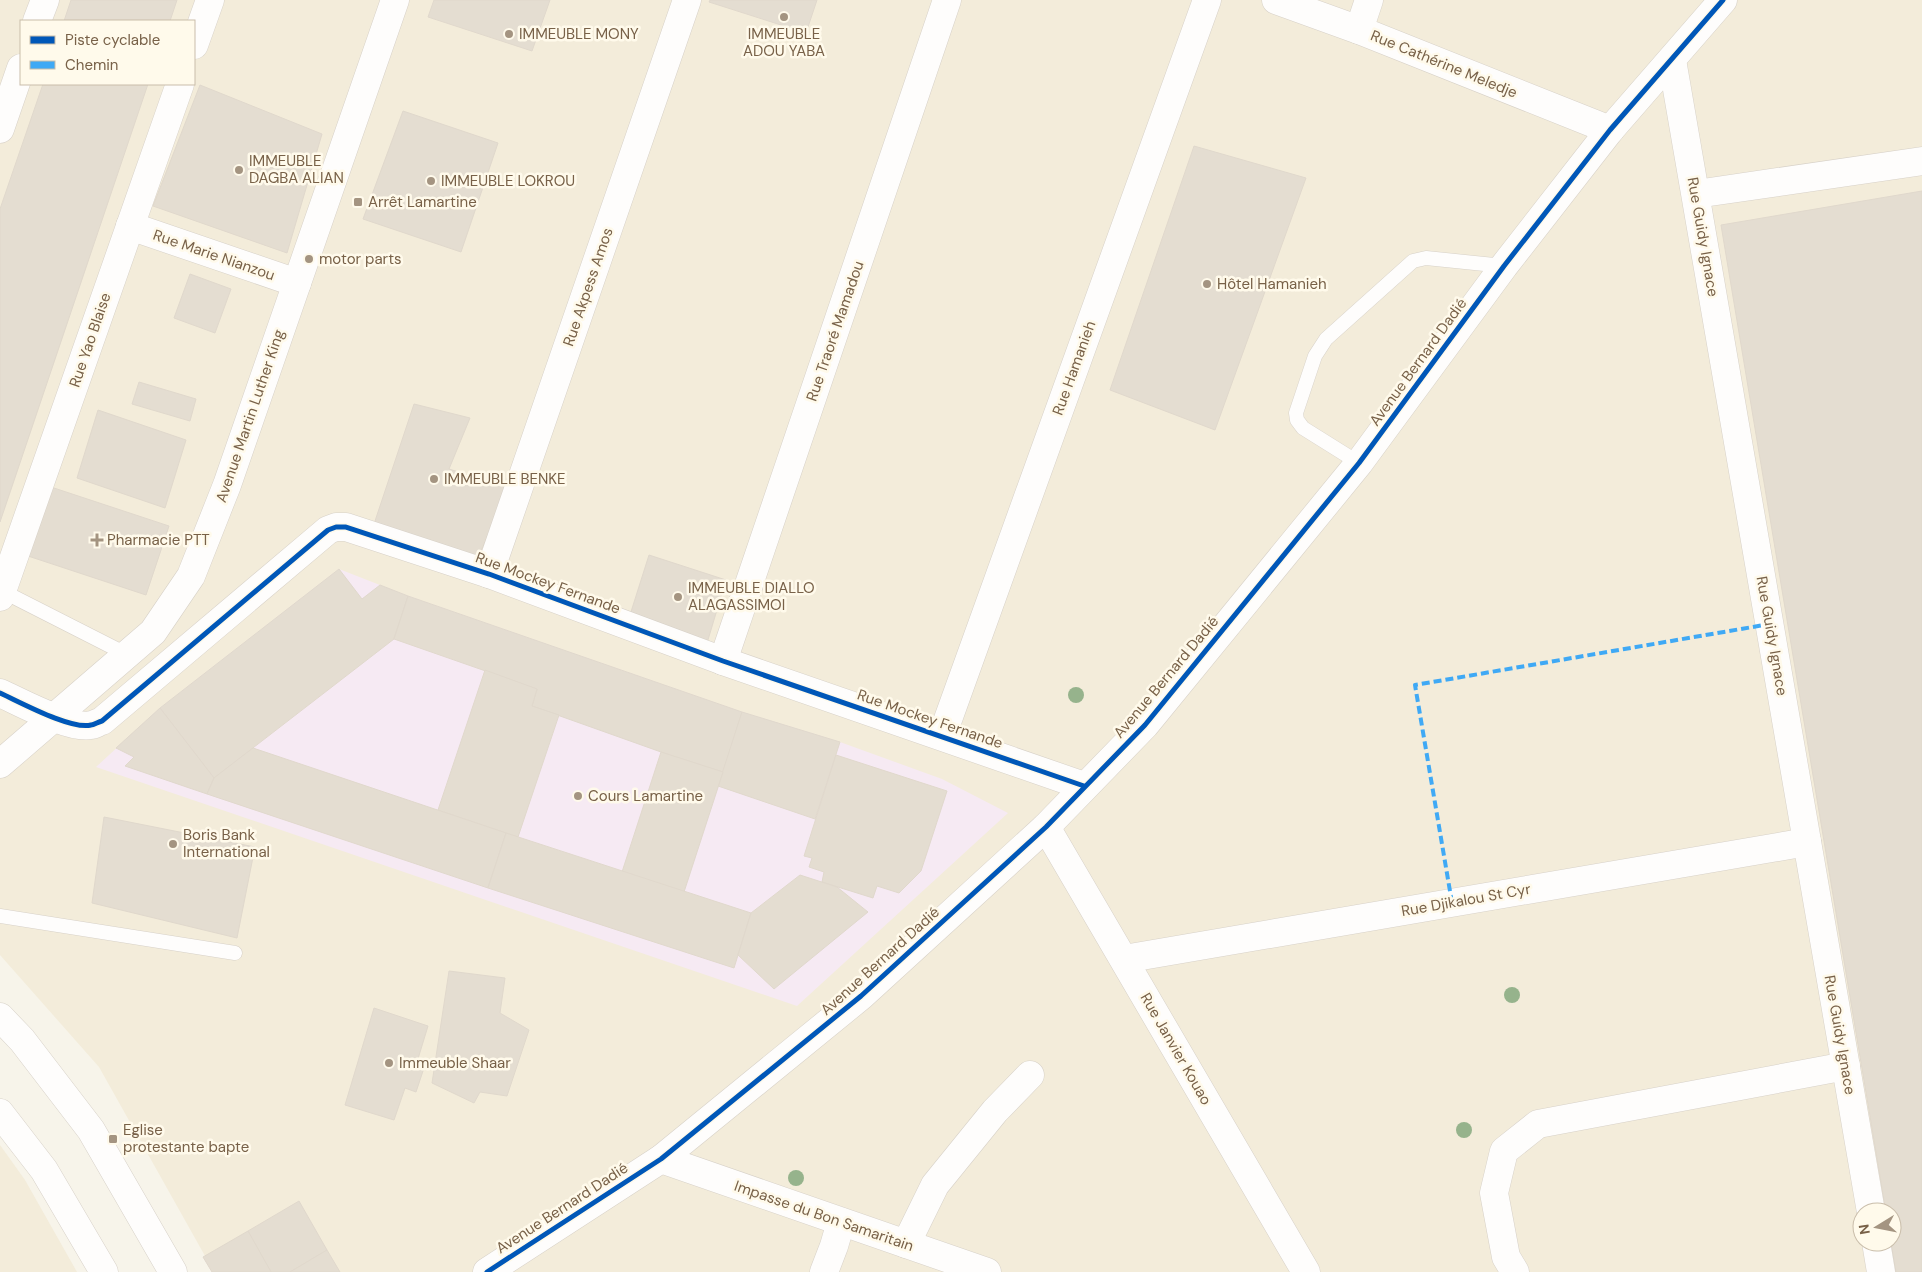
<svg xmlns="http://www.w3.org/2000/svg" width="1922" height="1272" font-family="'DM Sans',sans-serif">
<rect width="100%" height="100%" fill="#f7f4ea"/>
<g fill="#f3ecda" fill-rule="evenodd">
<path d="M0 0H1922V1272H214L99 1067 0 955ZM21 21H194V84H21ZM1862 1212H1892V1242H1862Z"/>
<polygon points="0,1145 25,1180 77,1272 0,1272"/>
</g>
<polygon fill="#f6eaf3" points="339,569 408,596 742,712 840,742 942,779 1008,813 797,1006 96,767 160,708"/>
<g fill="#e4ddd1" stroke="#e0d8cc">
<polygon points="71,0 177,0 170,21 64,21"/>
<polygon points="434,0 550,0 532,51 428,17"/>
<polygon points="710,0 817,0 806,33 709,2"/>
<polygon points="43,84 148,84 0,522 0,209"/>
<polygon points="200,85 322,134 287,253 153,206"/>
<polygon points="403,111 498,143 461,252 363,219"/>
<polygon points="1194,146 1306,178 1215,430 1110,390"/>
<polygon points="1922,191 1922,1272 1896,1272 1891,1242 1892,1212 1886,1212 1721,225"/>
<polygon points="190,274 231,289 215,333 174,318"/>
<polygon points="139,382 196,399 190,421 132,404"/>
<polygon points="414,404 470,418 449,469 509,488 476,562 374,524"/>
<polygon points="98,410 186,440 165,508 77,478"/>
<polygon points="51,487 169,526 146,595 28,556"/>
<polygon points="649,555 726,580 707,643 630,615"/>
<polygon points="339,569 362,599 380,585 408,596 394,639 214,778 160,708"/>
<polygon points="408,596 742,712 723,772 661,752 532,706 537,689 394,639"/>
<polygon points="485,670 537,689 532,706 559,715 518,837 438,810"/>
<polygon points="160,708 214,778 207,794 125,766 134,757 116,748"/>
<polygon points="742,712 840,742 815,819 718,786"/>
<polygon points="253,748 506,833 488,888 207,794 214,778"/>
<polygon points="661,752 723,772 684,892 622,872"/>
<polygon points="836,755 947,791 921,871 899,893 877,886 873,898 822,882 824,872 809,867 812,858 804,856"/>
<polygon points="104,817 255,847 237,938 92,903"/>
<polygon points="506,833 751,913 734,968 488,888"/>
<polygon points="800,875 837,887 868,912 774,989 738,955 751,913"/>
<polygon points="449,971 505,978 500,1013 529,1030 507,1096 480,1092 474,1103 432,1083"/>
<polygon points="374,1008 428,1026 417,1062 425,1065 416,1092 405,1088 394,1120 345,1105"/>
<polygon points="299,1201 327,1250 290,1272 271,1272 248,1231"/>
<polygon points="248,1231 271,1272 212,1272 203,1257"/>
<polygon points="327,1250 340,1272 290,1272"/>
</g>
<g fill="none" stroke-linecap="round" stroke-linejoin="round">
<defs>
<g id="lane">
<polyline points="1359,463 1303,428 1297,420 1296,413 1315,356 1326,339 1413,261 1426,258 1504,266"/>
<polyline points="2,591 128,655"/>
<polyline points="0,916 235,953"/>
</g>
<g id="street">
<polyline points="1276,0 1359,30 1610,130"/>
<polyline points="37,21 45,0"/>
<polyline points="1359,30 1369,0"/>
<polyline points="194,45 210,0"/>
<polyline points="1672,60 1871,1212"/>
<polyline points="0,129 21,68"/>
<polyline points="1696,194 1922,161"/>
<polyline points="130,226 297,283"/>
<polyline points="489,574 687,0"/>
<polyline points="0,597 180,84"/>
<polyline points="723,661 947,0"/>
<path d="M0 693C20 702 71 730 91 725 94 725 98 722 102 721L328 530 336 527H346L489 574 723 661 1084 786"/>
<polyline points="942,736 1207,0"/>
<polyline points="1046,827 1306,1272"/>
<polyline points="1124,959 1807,842"/>
<polyline points="661,1159 987,1272"/>
<polyline points="1876,1242 1881,1272"/>
<polyline points="906,1244 935,1185 995,1111 1030,1075"/>
<polyline points="824,1272 834,1246 841,1222"/>
<polyline points="1515,1272 1506,1257 1494,1193 1504,1151 1538,1124 1846,1066"/>
</g>
<g id="secondary">
<polyline points="0,764 153,632 191,576 227,485 395,0"/>
<polyline points="0,1017 22,1040 91,1130 173,1272"/>
<polyline points="0,1113 44,1170 104,1272"/>
<polyline points="487,1272 661,1159 861,996 1046,827 1145,725 1359,463 1504,266 1610,130 1723,0"/>
</g>
</defs>
<use href="#lane" stroke="#d7d1c8" stroke-width="15"/>
<use href="#street" stroke="#d7d1c8" stroke-width="29"/>
<use href="#secondary" stroke="#d7d1c8" stroke-width="29"/>
<use href="#lane" stroke="#fefdfc" stroke-width="14"/>
<use href="#street" stroke="#fefdfc" stroke-width="28"/>
<use href="#secondary" stroke="#fefdfc" stroke-width="28"/>
<polyline stroke="#3fa9f5" stroke-width="4" stroke-dasharray="8 4" stroke-linecap="butt" points="1452,903 1415,685 1770,624"/>
<defs>
<g id="cycleway">
<path d="M0 693C20 702 71 730 91 725 94 725 98 722 102 721L328 530 336 527H346L489 574 723 661 1084 786"/>
<polyline points="487,1272 661,1159 861,996 1046,827 1145,725 1359,463 1504,266 1610,130 1723,0"/>
</g>
</defs>
<use href="#cycleway" stroke="#fffaeb" stroke-width="8"/>
<use href="#cycleway" stroke="#0057b8" stroke-width="5"/>
</g>
<g fill="#96b38c">
<circle cx="1076" cy="695" r="8"/>
<circle cx="1512" cy="995" r="8"/>
<circle cx="1464" cy="1130" r="8"/>
<circle cx="796" cy="1178" r="8"/>
</g>
<g fill="#a49481" stroke="#fffaeb" stroke-width="2">
<circle cx="784" cy="17" r="5"/>
<circle cx="509" cy="34" r="5"/>
<circle cx="239" cy="170" r="5"/>
<circle cx="431" cy="181" r="5"/>
<rect x="353" y="197" width="10" height="10" rx="2.5"/>
<circle cx="309" cy="259" r="5"/>
<circle cx="1207" cy="284" r="5"/>
<circle cx="434" cy="479" r="5"/>
<path d="M94.5 532.5h5v5h5v5h-5v5h-5v-5h-5v-5h5z"/>
<circle cx="678" cy="597" r="5"/>
<circle cx="578" cy="796" r="5"/>
<circle cx="173" cy="844" r="5"/>
<circle cx="389" cy="1063" r="5"/>
<rect x="108" y="1134" width="10" height="10" rx="2.5"/>
</g>
<g text-anchor="middle" dominant-baseline="central" stroke-width="5" stroke-linejoin="round" paint-order="stroke">
<g font-size="15" fill="#786148" stroke="#fffaeb" text-anchor="start">
<text x="519" y="34">IMMEUBLE MONY</text>
<text x="784" y="34" text-anchor="middle">IMMEUBLE<tspan x="784" dy="17">ADOU YABA</tspan></text>
<text x="249" y="161">IMMEUBLE<tspan x="249" dy="17">DAGBA ALIAN</tspan></text>
<text x="441" y="181">IMMEUBLE LOKROU</text>
<text x="368" y="202">Arrêt Lamartine</text>
<text x="319" y="259">motor parts</text>
<text x="1217" y="284">Hôtel Hamanieh</text>
<text x="444" y="479">IMMEUBLE BENKE</text>
<text x="107" y="540">Pharmacie PTT</text>
<text x="688" y="588">IMMEUBLE DIALLO<tspan x="688" dy="17">ALAGASSIMOI</tspan></text>
<text x="588" y="796">Cours Lamartine</text>
<text x="183" y="835">Boris Bank<tspan x="183" dy="17">International</tspan></text>
<text x="399" y="1063">Immeuble Shaar</text>
<text x="123" y="1130">Eglise<tspan x="123" dy="17">protestante bapte</tspan></text>
</g>
<g font-size="15" fill="#786148" stroke="#fffaeb">
<text transform="translate(1444 64) rotate(22)">Rue Cathérine Meledje</text>
<text transform="translate(1703 237) rotate(80)">Rue Guidy Ignace</text>
<text transform="translate(214 255) rotate(19)">Rue Marie Nianzou</text>
<text transform="translate(588 287) rotate(-71)">Rue Akpess Amos</text>
<text transform="translate(835 331) rotate(-71)">Rue Traoré Mamadou</text>
<text transform="translate(90 340) rotate(-71)">Rue Yao Blaise</text>
<text transform="translate(1418 362) rotate(-54)">Avenue Bernard Dadié</text>
<text transform="translate(1074 368) rotate(-70)">Rue Hamanieh</text>
<text transform="translate(250 416) rotate(-71)">Avenue Martin Luther King</text>
<text transform="translate(548 583) rotate(20)">Rue Mockey Fernande</text>
<text transform="translate(1772 636) rotate(80)">Rue Guidy Ignace</text>
<text transform="translate(1166 677) rotate(-50)">Avenue Bernard Dadié</text>
<text transform="translate(930 719) rotate(19)">Rue Mockey Fernande</text>
<text transform="translate(1466 900) rotate(-10)">Rue Djikalou St Cyr</text>
<text transform="translate(880 961) rotate(-42)">Avenue Bernard Dadié</text>
<text transform="translate(1840 1035) rotate(80)">Rue Guidy Ignace</text>
<text transform="translate(1176 1049) rotate(60)">Rue Janvier Kouao</text>
<text transform="translate(562 1208) rotate(-33)">Avenue Bernard Dadié</text>
<text transform="translate(824 1216) rotate(19)">Impasse du Bon Samaritain</text>
</g>
</g>
<rect x="20" y="20" width="175" height="65" fill="#fffaeb" stroke="#c9bdaa"/>
<rect x="30" y="36" width="25" height="8" fill="#0057b8" stroke="#c9bdaa"/>
<text x="65" y="45" font-size="15" fill="#786148">Piste cyclable</text>
<rect x="30" y="61" width="25" height="8" fill="#3fa9f5" stroke="#c9bdaa"/>
<text x="65" y="70" font-size="15" fill="#786148">Chemin</text>
<g transform="translate(1877 1227) rotate(260)"><circle r="24" fill="#fffaeb" stroke="#c9bdaa"/>
<path d="M0-4L9 19L0 12L-9 19Z" fill="#a49481"/>
<text y="-8" font-size="14" font-weight="bold" text-anchor="middle" fill="#786148">N</text>
</g>
</svg>
